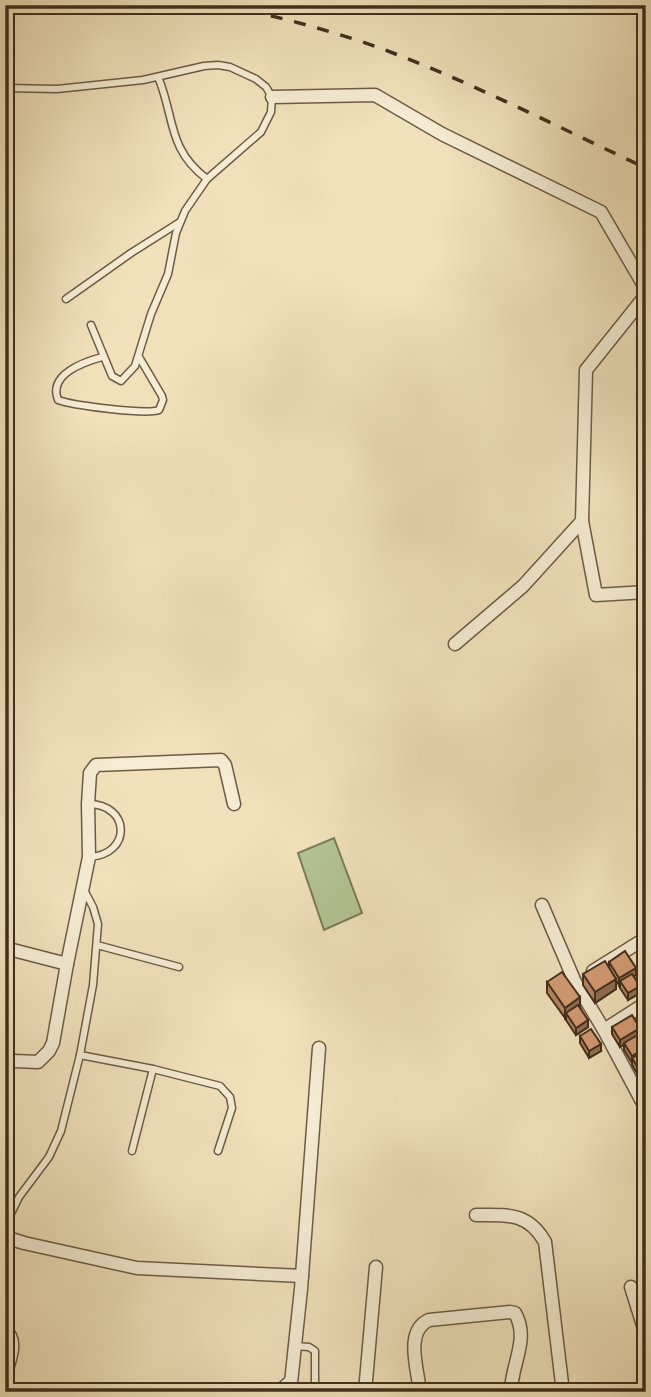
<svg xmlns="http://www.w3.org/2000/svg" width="651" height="1397" font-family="'Libre Caslon Text',serif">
<rect width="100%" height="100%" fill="#f0e1bb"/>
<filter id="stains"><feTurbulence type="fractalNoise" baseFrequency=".00286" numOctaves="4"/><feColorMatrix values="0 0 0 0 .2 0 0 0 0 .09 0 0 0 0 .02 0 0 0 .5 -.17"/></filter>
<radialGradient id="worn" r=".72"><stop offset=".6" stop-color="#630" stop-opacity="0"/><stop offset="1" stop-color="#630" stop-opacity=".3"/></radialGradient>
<polygon fill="#b3c495" stroke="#7a7a5a" stroke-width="2" points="334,838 362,913 324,930 298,853"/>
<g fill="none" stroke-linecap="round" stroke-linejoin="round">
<defs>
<g id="lane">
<path d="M158 77C175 117 167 149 207 179"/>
<polyline points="5,88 57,89 143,80 204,66 218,65 230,67 256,79 266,87 272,97 271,112 261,132 207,179 185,211 176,233 168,274 151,314 135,366 121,381 112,376 91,325"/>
<polyline points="66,299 131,253 180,222"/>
<path d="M102 357C84 362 48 374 58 400 71 405 146 415 159 410L163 400 162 396 139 357"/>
<path d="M88 804C131 804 132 855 89 857"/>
<polyline points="97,945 179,967"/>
<polyline points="80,1055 153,1069 220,1086 230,1097 232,1108 218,1151"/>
<polyline points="132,1151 153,1069"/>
<polyline points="5,1226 19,1197 49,1157 61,1131 80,1055 93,985 98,924 93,907 84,890"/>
<polyline points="294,1346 309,1347 315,1351 315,1392"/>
<polyline points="274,1392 291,1377"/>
</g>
<g id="street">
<polyline points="272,97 375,95 442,134 601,212 646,289"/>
<polyline points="582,521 596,595 646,592"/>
<polyline points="455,644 523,586 582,521 586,370 646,295"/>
<polyline points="542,905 575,982 604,1030 646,1109"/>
<polyline points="5,948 67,964 89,857 88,804 90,773 96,765 221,760 225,765 234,804"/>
<polyline points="593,971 646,938"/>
<polyline points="604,1030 646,1003"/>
<polyline points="5,1058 15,1061 38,1062 49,1051 53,1043 67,964"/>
<path d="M476 1215C507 1215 528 1212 545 1242L563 1392"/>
<polyline points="5,1237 24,1243 137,1268 302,1276"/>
<polyline points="631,1287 646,1335"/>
<path d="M5 1330C19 1341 9 1361 5 1376"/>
<polyline points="290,1392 301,1289 319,1048"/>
<polyline points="365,1392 376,1267"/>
<path d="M420 1392C418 1370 404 1331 429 1320L510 1312 515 1313C530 1340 511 1364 511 1392"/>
</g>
</defs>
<use href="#lane" stroke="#6c5c45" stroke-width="9"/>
<use href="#street" stroke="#6c5c45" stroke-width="15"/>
<use href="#lane" stroke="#f5ecd3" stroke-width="6"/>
<use href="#street" stroke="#f5ecd3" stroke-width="12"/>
<path stroke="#402f1e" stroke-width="3.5" stroke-dasharray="12 12" stroke-linecap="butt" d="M224 5C271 15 317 27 363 42 460 76 553 125 646 168"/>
</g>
<g fill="#b68462" stroke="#402f1e" stroke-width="2">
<polygon points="609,962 636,975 634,976 640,993 628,1000 620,988 620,984 619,985 616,981 616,989 595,1003 583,985 583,974 609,967"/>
<polygon points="547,982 580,1007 588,1027 576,1035 566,1020 566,1017 565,1018 547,993"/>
<polygon points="612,1027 640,1034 646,1040 646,1077 641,1080 632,1065 632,1063 624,1050 624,1044 620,1047 612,1034"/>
<polygon points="580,1036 601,1051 589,1058 580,1043"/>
</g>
<g fill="#946c50" stroke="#402f1e" stroke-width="2">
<polygon points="636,968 636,975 622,983 620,981 620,984 619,985 619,978"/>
<polygon points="616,979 616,989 595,1003 595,992"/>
<polygon points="640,986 640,993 628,1000 628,993"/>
<polygon points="580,997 580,1008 566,1013 566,1017 565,1018 565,1008"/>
<polygon points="588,1020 588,1027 576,1035 576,1028"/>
<polygon points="640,1028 640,1035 620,1047 620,1040"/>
<polygon points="601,1044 601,1051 589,1058 589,1051"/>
<polygon points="646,1047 646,1054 632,1058 632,1063 632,1056"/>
<polygon points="646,1070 646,1077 641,1080 641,1073"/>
</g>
<g fill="#d49a72" stroke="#402f1e" stroke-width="2">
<polygon points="625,951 636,968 619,978 609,962"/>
<polygon points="605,961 616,979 595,992 583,974"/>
<polygon points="562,972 580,997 565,1008 547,982"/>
<polygon points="632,974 640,986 628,993 620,981"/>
<polygon points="578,1005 588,1020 576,1028 566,1013"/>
<polygon points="632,1015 640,1028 620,1040 612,1027"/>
<polygon points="591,1029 601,1044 589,1051 580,1036"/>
<polygon points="641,1033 646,1040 646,1047 632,1056 624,1043"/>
<polygon points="646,1050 646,1070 641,1073 632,1058"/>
</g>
<rect width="651" height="1397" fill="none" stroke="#f0e1bb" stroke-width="28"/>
<rect x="7" y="7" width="637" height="1383" fill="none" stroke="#402f1e" stroke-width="3.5"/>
<rect x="14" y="14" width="623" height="1369" fill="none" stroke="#402f1e" stroke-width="2"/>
<rect width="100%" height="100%" filter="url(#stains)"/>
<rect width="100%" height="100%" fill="url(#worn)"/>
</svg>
